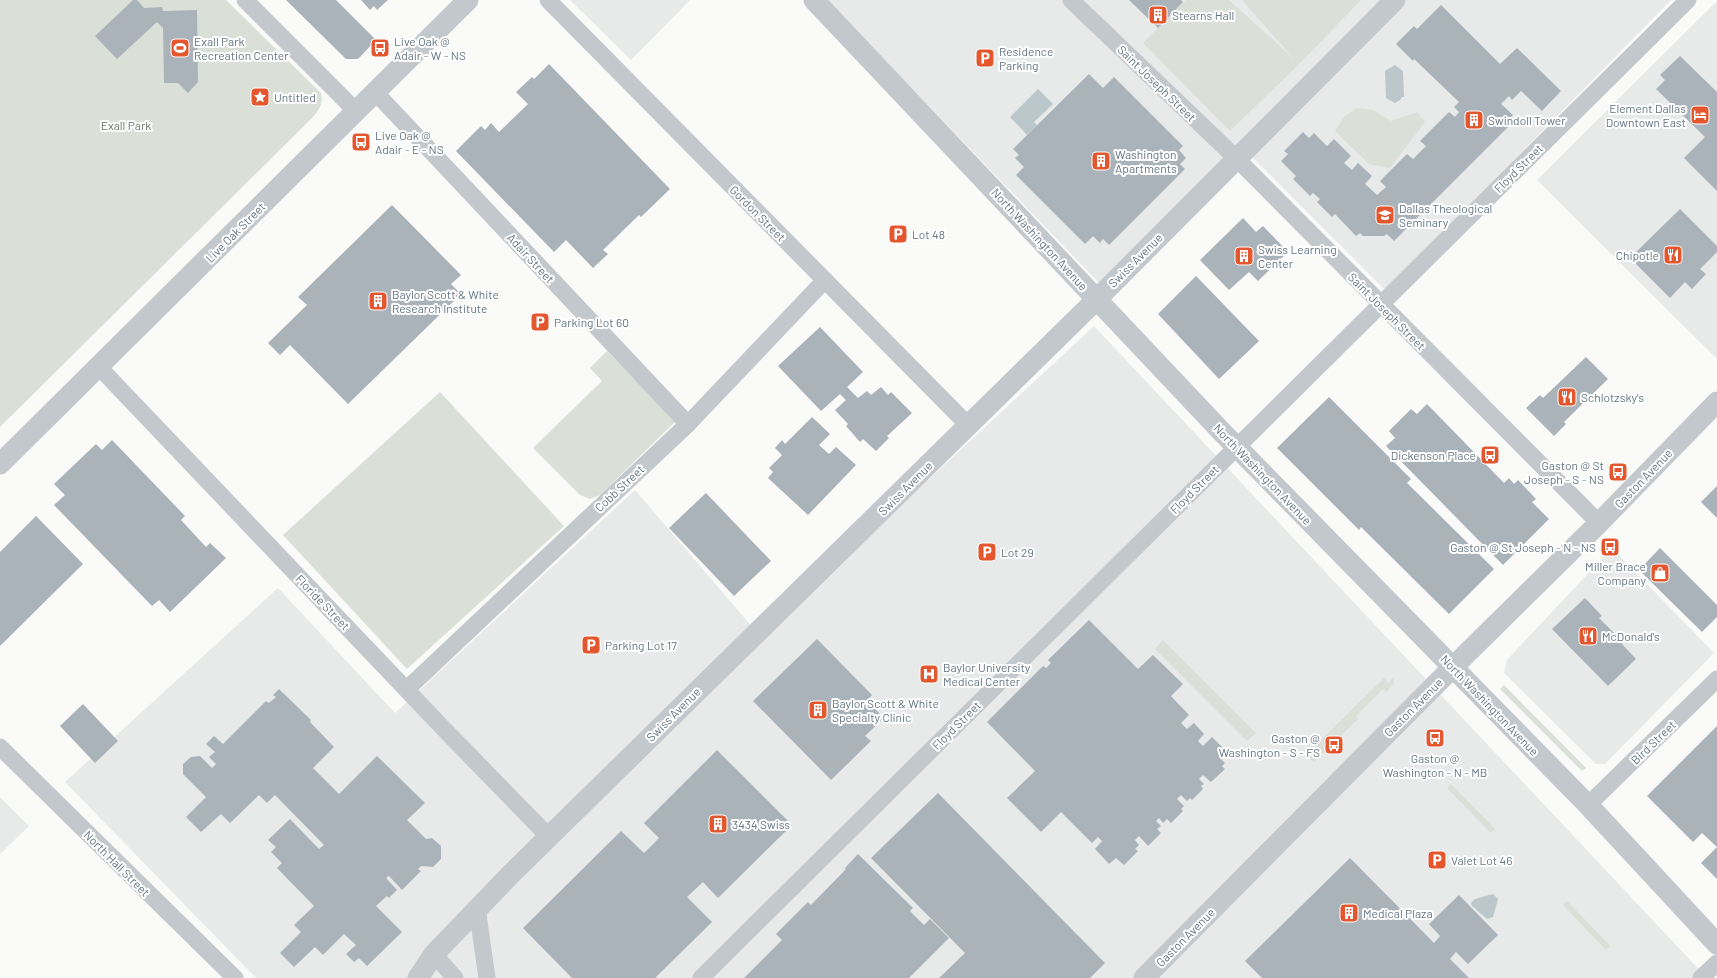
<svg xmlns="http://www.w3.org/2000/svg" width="1717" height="978" font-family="Barlow,sans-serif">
<rect width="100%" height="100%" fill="#fafaf8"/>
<g fill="#e8e9e9">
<polygon points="570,0 690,0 631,60"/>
<polygon points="827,0 1671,0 1386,291 1239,144 1102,286"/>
<polygon points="1717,1 1717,359 1537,180"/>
<polygon points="1094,326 1707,978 256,978 65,782 278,588 395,713 635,490 760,636"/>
<polygon points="1612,548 1714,653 1605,764 1596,764 1504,673 1507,660"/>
<polygon points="0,797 29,826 0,854"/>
</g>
<g fill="#dadfd7">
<path d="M0 0H226L321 93C323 104 320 108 313 117L0 427Z"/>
<polygon points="1186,0 1229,0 1295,60 1242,0 1361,0 1299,64 1230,131 1143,43"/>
<polygon points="1357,108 1373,110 1391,121 1417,112 1425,122 1390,168 1369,164 1335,131 1345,116"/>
<polygon points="607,351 676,421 600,495 590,499 580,495 533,448 602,381 590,368"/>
<polygon points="440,392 564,526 407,669 283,535"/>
<polygon points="1163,640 1256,733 1247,741 1155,649"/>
<polygon points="1384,678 1388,683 1393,678 1394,683 1386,692 1383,689 1356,716 1358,719 1314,762 1306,755"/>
<polygon points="1504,685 1586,768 1582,771 1500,689"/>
<polygon points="1451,784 1495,829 1491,833 1447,788"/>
<polygon points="1567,901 1610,946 1606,950 1563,905"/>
</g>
<g fill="#bbc7cb">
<polygon points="1395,65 1403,71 1404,97 1402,97 1400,100 1395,103 1386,98 1385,71"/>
<polygon points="1038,89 1053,104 1034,122 1037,125 1027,135 1010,117"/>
<polygon points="1493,894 1498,899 1493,917 1487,919 1472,906 1471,903 1475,899"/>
</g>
<g fill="#aab3b9">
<polygon points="133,0 137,0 144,8 162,7 163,11 197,10 198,82 188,93 178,83 164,83 163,28 157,22 117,59 95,36"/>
<polygon points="286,0 336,0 376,40 358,59 346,59"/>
<polygon points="361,0 388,0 377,10 374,6 370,10"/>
<polygon points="1129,0 1181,0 1183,2 1158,28"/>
<polygon points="1441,5 1500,64 1517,48 1561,91 1542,111 1521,91 1512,100 1509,96 1501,104 1513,115 1505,123 1508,127 1394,241 1387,234 1384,236 1363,236 1360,233 1356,236 1335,214 1332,217 1317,202 1320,199 1313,193 1310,196 1293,179 1296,176 1281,161 1288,154 1284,151 1303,132 1309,138 1314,133 1327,146 1334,139 1351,156 1344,163 1352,170 1358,163 1372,176 1365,184 1377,195 1386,187 1380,181 1407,154 1413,159 1426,146 1420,141 1449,112 1455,117 1459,112 1454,107 1459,102 1414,59 1413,61 1396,44 1414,26 1417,29"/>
<polygon points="1680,56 1717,92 1717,191 1684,158 1705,137 1656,89 1665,80 1660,75"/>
<polygon points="549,64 670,189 641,217 639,215 603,250 608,254 593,268 566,240 554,252 456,151 481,126 485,130 491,123 499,132 528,104 516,92 532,77 534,79"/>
<polygon points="1089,74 1103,88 1114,77 1183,146 1179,150 1186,158 1180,164 1185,169 1109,245 1103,239 1100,243 1093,236 1085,244 1016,175 1024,167 1015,158 1019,155 1013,149"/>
<polygon points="392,205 461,275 451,284 461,294 348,404 290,345 280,355 268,343 307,305 298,297"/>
<polygon points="1680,209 1717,246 1717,252 1700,269 1706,274 1692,289 1685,282 1670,298 1630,258"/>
<polygon points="1243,218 1256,232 1263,226 1288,252 1258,281 1249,272 1229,290 1200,260"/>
<polygon points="1196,276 1259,341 1219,379 1158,314"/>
<polygon points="820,327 863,372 847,387 858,398 867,391 871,395 881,387 888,395 891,392 912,413 887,436 889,438 876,451 863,439 860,442 846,426 848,424 835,410 846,400 840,394 821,411 778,366"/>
<polygon points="1586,357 1608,379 1564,422 1566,424 1554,436 1526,408 1540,395 1543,398"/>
<polygon points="1329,397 1411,479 1407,483 1494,569 1449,614 1361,527 1359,530 1277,448"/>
<polygon points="1427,404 1504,483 1509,478 1514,484 1518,480 1536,499 1532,502 1549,519 1503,565 1386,446 1395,438 1389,431 1411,409 1417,414"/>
<polygon points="812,417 830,434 819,445 829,454 836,447 856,465 808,515 768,478 773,472 769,468 782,455 775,448 782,440 785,444"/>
<polygon points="112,440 185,516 181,520 206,547 210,543 226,558 170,612 159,600 152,606 54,505 65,495 54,484 96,444 102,450"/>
<polygon points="1717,486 1717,518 1701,502"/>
<polygon points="706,493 771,561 734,596 669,528"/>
<polygon points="36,516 83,564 0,646 0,552"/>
<polygon points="1660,548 1717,605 1717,617 1702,632 1639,570"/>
<polygon points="1585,598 1602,616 1599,618 1623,642 1622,644 1636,659 1608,686 1552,629"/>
<polygon points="1089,620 1138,669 1153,655 1183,684 1171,696 1189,715 1181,723 1187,729 1194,723 1204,734 1198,741 1203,746 1212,737 1226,751 1219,757 1225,763 1222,766 1225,769 1211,782 1203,775 1199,779 1204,784 1201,786 1203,789 1192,800 1190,798 1187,801 1181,795 1177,799 1184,806 1181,809 1183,811 1171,823 1167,819 1163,823 1159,818 1156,821 1161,826 1157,829 1161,833 1148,846 1139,836 1135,840 1139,845 1135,849 1138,851 1124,865 1116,858 1109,864 1095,849 1102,841 1098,837 1092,843 1061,812 1041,832 1007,798 1035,771 987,722 1043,666 1046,668 1051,663 1048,660"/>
<polygon points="817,639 872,695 867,701 884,718 865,736 871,741 831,780 753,701"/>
<polygon points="279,689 311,720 310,722 334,747 313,768 339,794 377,756 425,803 407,820 426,839 432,838 441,846 441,859 433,867 421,866 418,869 421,871 402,890 389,876 386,878 397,890 389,898 387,896 376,906 402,932 367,966 359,958 354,962 346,954 356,945 344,934 323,955 315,947 294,967 280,953 301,932 294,925 314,906 277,868 282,863 271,852 276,847 268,840 290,819 319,849 324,845 275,795 267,803 259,795 230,823 221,814 201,832 186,817 206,797 183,774 183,764 191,757 200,756 212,768 216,764 209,757 215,752 206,744 214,736 223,744 266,701 269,703 276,697 273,695"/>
<polygon points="83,704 118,741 95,763 60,726"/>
<polygon points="1717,726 1717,879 1701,863 1717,847 1702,833 1693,842 1647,796"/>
<polygon points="717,750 792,825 718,898 703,882 687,897 712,922 655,978 572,978 523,928 621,831 644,853 659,838 644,823"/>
<polygon points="938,793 1105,963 1090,978 939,978 965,953 871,858"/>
<polygon points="858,854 913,908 910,911 924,925 930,919 949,938 909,978 744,978 782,940 776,934 808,902 811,905 846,869 845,868"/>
<polygon points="1350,858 1434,943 1440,936 1429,924 1459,895 1498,935 1468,964 1456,952 1450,959 1469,978 1262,978 1245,961"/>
</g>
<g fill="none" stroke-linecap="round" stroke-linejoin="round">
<g stroke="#c3c8cc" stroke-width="17">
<polyline points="245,0 356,111"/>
<polyline points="548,0 968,425"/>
<polyline points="1071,0 1237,159 1599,523"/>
<polyline points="375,92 688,424"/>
<polyline points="98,366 442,727 549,837"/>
<polyline points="407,689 688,424 825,280"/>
<polyline points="0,747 235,978"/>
<polyline points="1588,805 1717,679"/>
<polyline points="477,908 487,978"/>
<polyline points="434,954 455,978"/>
<polyline points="701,978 1688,0"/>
<polyline points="1701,978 1717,963"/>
</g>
<g stroke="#c3c8cc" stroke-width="21">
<polyline points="814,0 1221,431 1588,805 1717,944"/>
<polyline points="0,464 468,0"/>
<polyline points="418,978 434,954 511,874 1097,299 1395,0"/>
<polyline points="1144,978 1453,667 1599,523 1717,402"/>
</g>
</g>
<defs>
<symbol id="building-square" viewBox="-11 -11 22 22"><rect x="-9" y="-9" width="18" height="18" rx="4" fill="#e4572e" stroke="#fff"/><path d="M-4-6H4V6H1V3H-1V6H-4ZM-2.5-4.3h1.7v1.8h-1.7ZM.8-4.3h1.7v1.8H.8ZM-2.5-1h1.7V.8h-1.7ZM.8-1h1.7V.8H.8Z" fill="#fff"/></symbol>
<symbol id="stadium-square" viewBox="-11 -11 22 22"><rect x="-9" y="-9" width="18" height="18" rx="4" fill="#e4572e" stroke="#fff"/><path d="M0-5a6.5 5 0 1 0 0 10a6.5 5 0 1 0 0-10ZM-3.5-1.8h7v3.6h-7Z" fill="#fff"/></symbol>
<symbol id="bus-square" viewBox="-11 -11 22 22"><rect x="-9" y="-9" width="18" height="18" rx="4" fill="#e4572e" stroke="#fff"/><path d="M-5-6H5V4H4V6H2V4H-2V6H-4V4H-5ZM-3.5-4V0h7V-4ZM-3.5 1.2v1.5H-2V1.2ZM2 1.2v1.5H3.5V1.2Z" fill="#fff"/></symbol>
<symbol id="parking-square" viewBox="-11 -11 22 22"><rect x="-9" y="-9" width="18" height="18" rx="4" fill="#e4572e" stroke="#fff"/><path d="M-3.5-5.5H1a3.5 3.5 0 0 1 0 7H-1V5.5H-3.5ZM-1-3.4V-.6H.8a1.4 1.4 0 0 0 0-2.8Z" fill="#fff"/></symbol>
<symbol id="sight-square" viewBox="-11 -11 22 22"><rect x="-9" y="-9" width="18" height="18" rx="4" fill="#e4572e" stroke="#fff"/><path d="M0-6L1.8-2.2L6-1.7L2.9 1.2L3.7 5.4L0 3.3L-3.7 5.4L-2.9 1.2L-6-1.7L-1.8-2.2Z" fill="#fff"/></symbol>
<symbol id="hotel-square" viewBox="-11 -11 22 22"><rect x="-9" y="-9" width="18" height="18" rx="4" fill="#e4572e" stroke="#fff"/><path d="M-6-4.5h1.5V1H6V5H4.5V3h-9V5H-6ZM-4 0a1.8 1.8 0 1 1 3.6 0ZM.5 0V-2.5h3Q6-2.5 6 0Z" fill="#fff"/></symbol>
<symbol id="university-square" viewBox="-11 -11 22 22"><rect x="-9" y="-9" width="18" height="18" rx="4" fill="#e4572e" stroke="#fff"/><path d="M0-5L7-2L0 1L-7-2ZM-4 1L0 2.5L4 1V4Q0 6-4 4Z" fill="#fff"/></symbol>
<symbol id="restaurant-square" viewBox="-11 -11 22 22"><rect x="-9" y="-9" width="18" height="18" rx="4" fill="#e4572e" stroke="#fff"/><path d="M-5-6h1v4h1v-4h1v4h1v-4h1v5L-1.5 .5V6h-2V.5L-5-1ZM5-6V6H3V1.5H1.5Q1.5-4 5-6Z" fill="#fff"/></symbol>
<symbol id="shop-square" viewBox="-11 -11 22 22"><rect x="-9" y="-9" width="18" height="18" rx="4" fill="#e4572e" stroke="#fff"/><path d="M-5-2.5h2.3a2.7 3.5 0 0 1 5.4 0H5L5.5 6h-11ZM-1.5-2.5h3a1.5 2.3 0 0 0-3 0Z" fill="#fff"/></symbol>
<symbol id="hospital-square" viewBox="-11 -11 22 22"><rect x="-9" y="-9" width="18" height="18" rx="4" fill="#e4572e" stroke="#fff"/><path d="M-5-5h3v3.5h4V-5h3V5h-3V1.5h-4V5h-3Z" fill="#fff"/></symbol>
</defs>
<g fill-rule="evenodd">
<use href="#building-square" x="1147" y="4" width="22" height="22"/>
<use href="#stadium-square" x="169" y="37" width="22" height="22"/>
<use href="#bus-square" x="369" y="37" width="22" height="22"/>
<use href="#parking-square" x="974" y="47" width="22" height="22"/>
<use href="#sight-square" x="249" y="86" width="22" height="22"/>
<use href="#hotel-square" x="1689" y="104" width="22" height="22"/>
<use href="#building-square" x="1463" y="109" width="22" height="22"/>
<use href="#bus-square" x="350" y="131" width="22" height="22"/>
<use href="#building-square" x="1090" y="150" width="22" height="22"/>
<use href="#university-square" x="1374" y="204" width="22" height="22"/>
<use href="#parking-square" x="887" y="223" width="22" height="22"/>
<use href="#restaurant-square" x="1662" y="244" width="22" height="22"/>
<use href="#building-square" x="1233" y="245" width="22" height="22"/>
<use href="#building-square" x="367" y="290" width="22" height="22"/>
<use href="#parking-square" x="529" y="311" width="22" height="22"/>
<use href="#restaurant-square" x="1556" y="386" width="22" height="22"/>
<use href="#bus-square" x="1479" y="444" width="22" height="22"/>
<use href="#bus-square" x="1607" y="461" width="22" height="22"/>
<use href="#bus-square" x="1599" y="536" width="22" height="22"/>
<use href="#parking-square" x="976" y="541" width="22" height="22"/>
<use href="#shop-square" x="1649" y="562" width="22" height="22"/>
<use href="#restaurant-square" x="1577" y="625" width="22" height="22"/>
<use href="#parking-square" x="580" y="634" width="22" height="22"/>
<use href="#hospital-square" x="918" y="663" width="22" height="22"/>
<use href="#building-square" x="807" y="699" width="22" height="22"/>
<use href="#bus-square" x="1424" y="727" width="22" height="22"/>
<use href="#bus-square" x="1323" y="734" width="22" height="22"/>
<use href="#building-square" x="707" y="813" width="22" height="22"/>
<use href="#parking-square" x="1426" y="849" width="22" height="22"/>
<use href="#building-square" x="1338" y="902" width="22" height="22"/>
</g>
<g text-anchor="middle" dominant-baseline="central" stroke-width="4" stroke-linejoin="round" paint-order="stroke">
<g font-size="12" fill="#657683" stroke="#fff" text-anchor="start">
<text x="1172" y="15">Stearns Hall</text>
<text x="194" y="41">Exall Park<tspan x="194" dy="14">Recreation Center</tspan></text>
<text x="394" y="41">Live Oak @<tspan x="394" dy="14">Adair - W - NS</tspan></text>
<text x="999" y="51">Residence<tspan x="999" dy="14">Parking</tspan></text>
<text x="274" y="97">Untitled</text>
<text x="1686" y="108" text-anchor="end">Element Dallas<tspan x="1686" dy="14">Downtown East</tspan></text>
<text x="1488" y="120">Swindoll Tower</text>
<text x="375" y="135">Live Oak @<tspan x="375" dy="14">Adair - E - NS</tspan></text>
<text x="1115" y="154">Washington<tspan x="1115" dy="14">Apartments</tspan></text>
<text x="1399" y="208">Dallas Theological<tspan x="1399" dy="14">Seminary</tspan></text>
<text x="912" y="234">Lot 48</text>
<text x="1258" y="249">Swiss Learning<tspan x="1258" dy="14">Center</tspan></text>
<text x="1659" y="255" text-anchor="end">Chipotle</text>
<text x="392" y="294">Baylor Scott &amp; White<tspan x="392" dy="14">Research Institute</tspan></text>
<text x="554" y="322">Parking Lot 60</text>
<text x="1581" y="397">Schlotzsky's</text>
<text x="1476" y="455" text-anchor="end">Dickenson Place</text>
<text x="1604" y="465" text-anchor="end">Gaston @ St<tspan x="1604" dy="14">Joseph - S - NS</tspan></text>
<text x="1596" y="547" text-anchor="end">Gaston @ St Joseph - N - NS</text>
<text x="1001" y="552">Lot 29</text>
<text x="1646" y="566" text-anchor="end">Miller Brace<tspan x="1646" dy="14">Company</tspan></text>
<text x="1602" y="636">McDonald's</text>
<text x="605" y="645">Parking Lot 17</text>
<text x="943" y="667">Baylor University<tspan x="943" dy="14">Medical Center</tspan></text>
<text x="832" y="703">Baylor Scott &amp; White<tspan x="832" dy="14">Specialty Clinic</tspan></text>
<text x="1320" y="738" text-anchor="end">Gaston @<tspan x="1320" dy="14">Washington - S - FS</tspan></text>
<text x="1435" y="758" text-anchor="middle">Gaston @<tspan x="1435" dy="14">Washington - N - MB</tspan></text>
<text x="732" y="824">3434 Swiss</text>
<text x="1451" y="860">Valet Lot 46</text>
<text x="1363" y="913">Medical Plaza</text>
</g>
<g font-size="12" fill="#657683" stroke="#fff">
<text transform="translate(1157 83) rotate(44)">Saint Joseph Street</text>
<text transform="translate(1518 168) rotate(-45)">Floyd Street</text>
<text transform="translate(758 213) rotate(45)">Gordon Street</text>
<text transform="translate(235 232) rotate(-45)">Live Oak Street</text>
<text transform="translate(1040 239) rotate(47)">North Washington Avenue</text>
<text transform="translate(531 258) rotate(47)">Adair Street</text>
<text transform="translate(1135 260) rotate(-45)">Swiss Avenue</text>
<text transform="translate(1387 311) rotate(45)">Saint Joseph Street</text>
<text transform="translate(1263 474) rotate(46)">North Washington Avenue</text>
<text transform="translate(1643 478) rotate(-46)">Gaston Avenue</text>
<text transform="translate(619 488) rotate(-43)">Cobb Street</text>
<text transform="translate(905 488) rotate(-45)">Swiss Avenue</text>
<text transform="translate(1194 489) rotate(-45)">Floyd Street</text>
<text transform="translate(323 602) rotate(46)">Floride Street</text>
<text transform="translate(1490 705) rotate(46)">North Washington Avenue</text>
<text transform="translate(1413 707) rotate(-45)">Gaston Avenue</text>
<text transform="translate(673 714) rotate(-45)">Swiss Avenue</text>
<text transform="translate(956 725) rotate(-45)">Floyd Street</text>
<text transform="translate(1653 742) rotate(-44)">Bird Street</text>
<text transform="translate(117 863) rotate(45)">North Hall Street</text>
<text transform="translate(1185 937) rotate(-45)">Gaston Avenue</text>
</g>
<g font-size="12" fill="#687a64" stroke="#fff">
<text x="126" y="125">Exall Park</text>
</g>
</g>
</svg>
